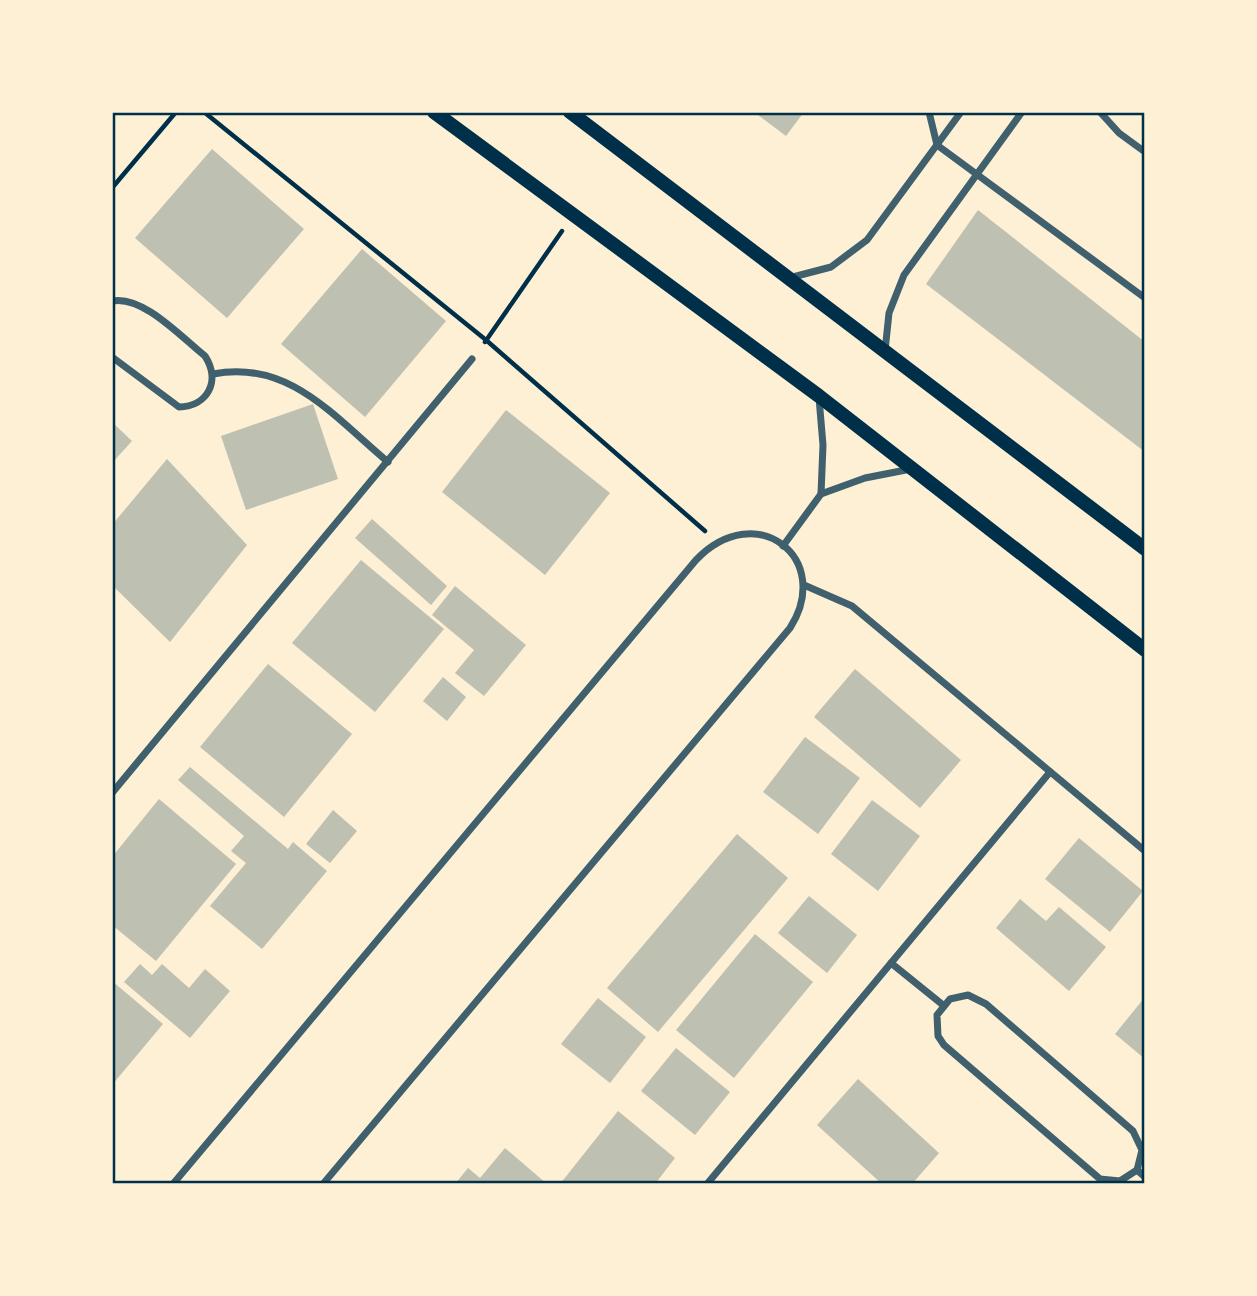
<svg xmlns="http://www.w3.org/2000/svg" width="1257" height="1296" font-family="Mulish,sans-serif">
<rect width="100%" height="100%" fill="#fdf0d5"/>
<g fill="#bec0b2">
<polygon points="754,112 804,112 786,136"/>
<polygon points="212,149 304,229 227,318 135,238"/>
<polygon points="978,210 1145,342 1145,452 926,284"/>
<polygon points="362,249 446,321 365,417 281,344"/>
<polygon points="313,404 338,479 246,510 221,436"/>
<polygon points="506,410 610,493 545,575 442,492"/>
<polygon points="112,422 132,441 112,463"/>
<polygon points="167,459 247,545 170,642 112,585 112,525"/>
<polygon points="372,519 447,586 431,605 355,538"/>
<polygon points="361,560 444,629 375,712 292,643"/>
<polygon points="455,586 526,645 484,696 455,673 474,650 432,615"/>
<polygon points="268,664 352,734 284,817 200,747"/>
<polygon points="855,669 961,760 920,808 814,717"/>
<polygon points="443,677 466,697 447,721 423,701"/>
<polygon points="805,737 860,778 818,834 763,792"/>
<polygon points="190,767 288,849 293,842 327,871 262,949 210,906 246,863 231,851 244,836 178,780"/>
<polygon points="159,799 236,864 156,961 112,925 112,857"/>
<polygon points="872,800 920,836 878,891 831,854"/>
<polygon points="333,810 357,831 330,863 306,844"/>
<polygon points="737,834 788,878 658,1032 607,988"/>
<polygon points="1079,838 1143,891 1110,932 1045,879"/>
<polygon points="809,896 857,935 827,973 778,933"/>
<polygon points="1020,899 1046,921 1059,907 1106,947 1069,991 996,928"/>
<polygon points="755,934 813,982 734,1078 676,1030"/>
<polygon points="140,964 152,975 162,964 189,988 205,969 230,991 190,1038 124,982"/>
<polygon points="112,981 163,1024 112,1085"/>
<polygon points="1145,997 1145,1059 1115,1034"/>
<polygon points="598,998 646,1037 610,1083 561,1044"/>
<polygon points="676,1048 730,1092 695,1135 641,1091"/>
<polygon points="858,1079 939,1153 912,1184 882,1184 817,1125"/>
<polygon points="618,1111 675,1158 655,1184 560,1184"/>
<polygon points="505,1148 547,1184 455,1184 468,1168 480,1178"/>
</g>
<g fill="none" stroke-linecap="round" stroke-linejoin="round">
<g stroke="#003049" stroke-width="4.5">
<polyline points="204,112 486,340 705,531"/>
<polyline points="112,188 176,112"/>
<polyline points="485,342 562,231"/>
</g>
<g stroke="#3f606c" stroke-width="7">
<polyline points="929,112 937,145 1145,298"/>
<polyline points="1100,112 1119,133 1145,152"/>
<polyline points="789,278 831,267 867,240 961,112"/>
<path d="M112 301C143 295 181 337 205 356 221 381 208 406 179 407L112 357"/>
<polyline points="885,351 889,313 904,275 1022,112"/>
<path d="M213 374C289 359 334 417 388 462"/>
<polyline points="821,494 865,478 911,469"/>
<polyline points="783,546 821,494 823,445 819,398"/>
<polyline points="804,585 852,606 1145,851"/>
<polyline points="112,793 472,359"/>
<polyline points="891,963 943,1005"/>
<polygon points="968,995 986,1004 1133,1131 1142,1150 1137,1170 1120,1181 1100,1179 944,1045 938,1036 937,1015 950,999"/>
<polyline points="1137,1170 1145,1177"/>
<path d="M173 1184 696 560C757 497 834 559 790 628L323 1184"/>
<polyline points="707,1184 1050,772"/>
</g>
<g stroke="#003049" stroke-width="14">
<polyline points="434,112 819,396 1145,650"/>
<polyline points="570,112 1145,549"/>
</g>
</g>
<rect width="1257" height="1296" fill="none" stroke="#fdf0d5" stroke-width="228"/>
<rect x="114" y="114" width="1029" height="1068" fill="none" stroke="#003049" stroke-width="2.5"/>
</svg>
